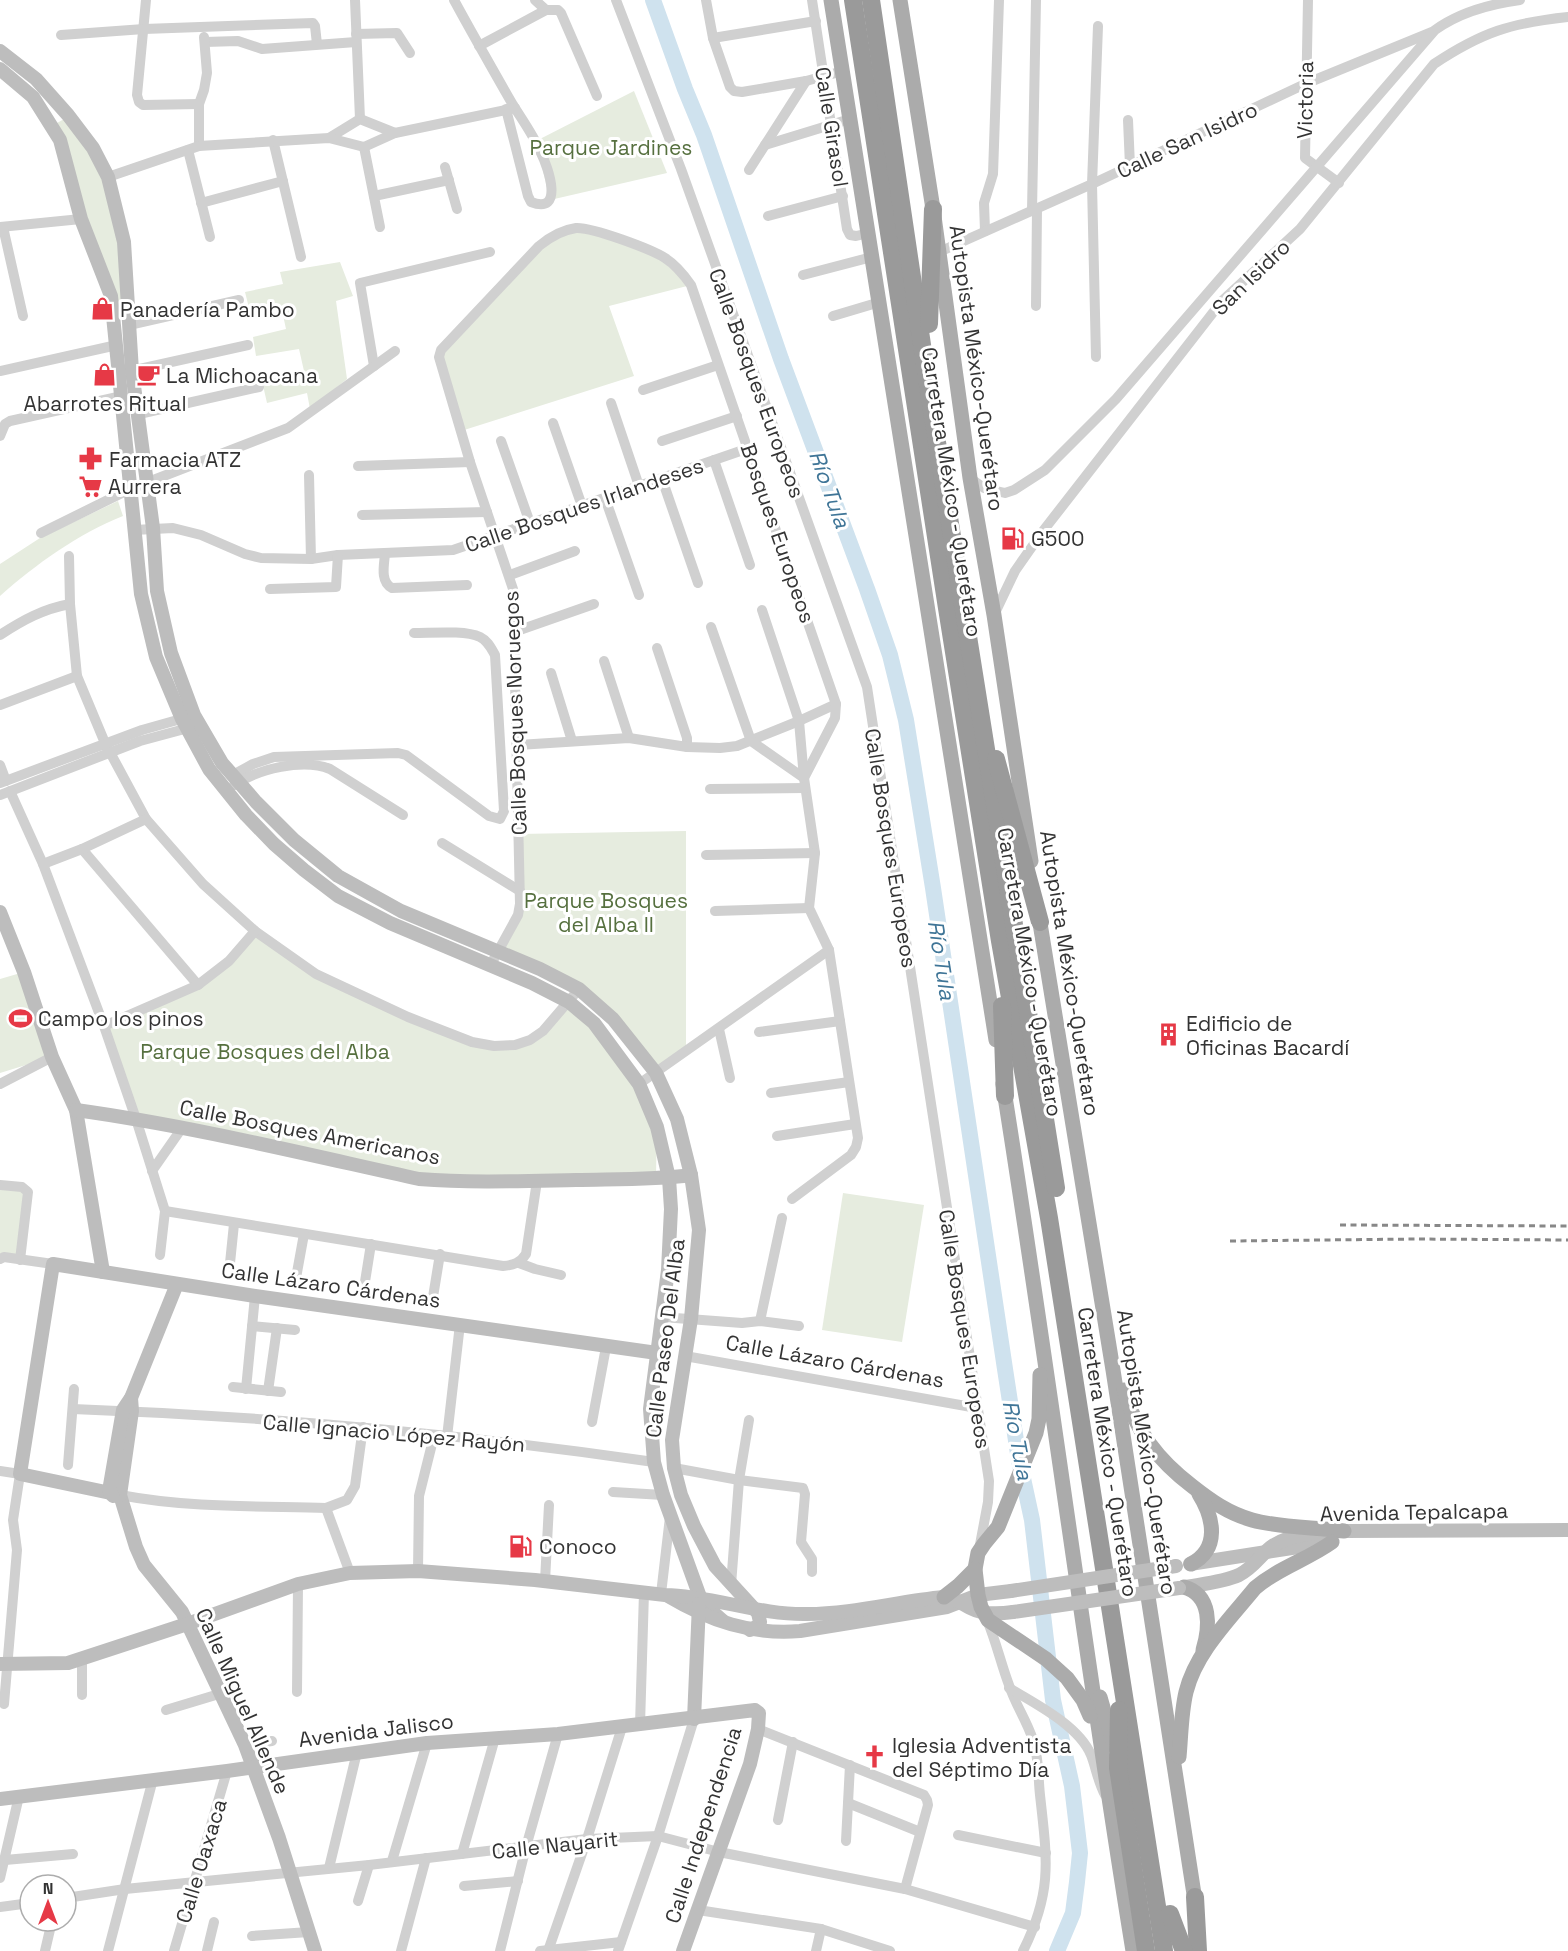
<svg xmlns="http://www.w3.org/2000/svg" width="1568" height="1951" font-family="'Space Grotesk',sans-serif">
<rect width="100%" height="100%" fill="#fff"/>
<g fill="#e6ecdf">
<polygon points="634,91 667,173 550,200 536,141"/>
<polygon points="66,118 92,152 114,201 126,306 116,307 57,123"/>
<polygon points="577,228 651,252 691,285 609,306 634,376 461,431 441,350 539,246"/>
<polygon points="340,262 353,296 336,301 347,379 310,409 307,393 267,403 262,381 304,371 299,349 256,356 253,337 286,329 281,306 250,312 245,292 283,284 280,272"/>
<path d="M118 501 123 516C78 534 36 564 0 596V564L40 538Z"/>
<polygon points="686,831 686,1052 656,1073 579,989 498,951 518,915 519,834"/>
<polygon points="255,931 316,974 473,1042 530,1040 569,1002 639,1084 657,1127 656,1175 456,1182 136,1119 104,1026 198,985"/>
<polygon points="24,972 52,1057 0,1073 0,979"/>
<polygon points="0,1186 27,1190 20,1260 0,1259"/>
<polygon points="843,1193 924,1205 902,1342 822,1330"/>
</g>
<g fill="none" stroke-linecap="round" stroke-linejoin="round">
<polyline stroke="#cfe2ee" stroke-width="16" points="653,0 685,89 704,135 781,359 867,589 890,655 906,720 933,888 1005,1369 1019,1460 1032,1520 1053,1700 1072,1786 1080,1853 1077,1882 1073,1913 1057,1951"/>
<g stroke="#d0d0d0" stroke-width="10">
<polyline points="146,0 137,95 139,102 143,105 199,104"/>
<polyline points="355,0 360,119"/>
<path d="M454 0C473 35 493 70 513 105 523 121 534 136 541 153 548 167 565 215 531 202L528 196 506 109"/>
<polyline points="535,0 546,10 558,10 561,13 597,96"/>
<polyline points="616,0 681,169 867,687 989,1481 988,1502 979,1550"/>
<polyline points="706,0 713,38 730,87 734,91 742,92 806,81 843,71"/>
<polyline points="812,0 847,229 850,235 856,236 869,233"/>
<polyline points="1308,0 1305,158 1339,183"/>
<polyline points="356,34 397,33 410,53"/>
<polyline points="61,35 144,29 313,23 315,26 317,44"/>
<polyline points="713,38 816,21"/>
<polyline points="205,42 238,41 262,49 356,42"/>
<polyline points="479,46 546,10"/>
<polyline points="1128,120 1130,166"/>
<polyline points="329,138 360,119 395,133"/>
<polyline points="273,140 301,257"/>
<polyline points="765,145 850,119"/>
<polyline points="199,146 199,104 204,90 207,73 204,37"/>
<polyline points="364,147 380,227"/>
<polyline points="188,150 210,237"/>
<polyline points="445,167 457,209"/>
<polyline points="749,170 806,81"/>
<polyline points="108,177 199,146 329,138 364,147 395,133 515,108"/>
<polyline points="374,196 449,180"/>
<polyline points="201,203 283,181"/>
<polyline points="1032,211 1036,0"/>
<polyline points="768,216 843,196"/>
<polyline points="0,227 81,219"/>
<polyline points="3,227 23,316"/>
<polyline points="985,231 984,203 993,174 999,0"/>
<polyline points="939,252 1092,184 1305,84 1432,32"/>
<polyline points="803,275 872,257"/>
<polyline points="1036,306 1037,208"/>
<polyline points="833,316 880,302"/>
<polyline points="129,325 239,300"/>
<polyline points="1096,357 1092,184 1098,26"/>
<polyline points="374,366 360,283 490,252"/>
<polyline points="0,371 117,345"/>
<polyline points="126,372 248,345"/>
<polyline points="643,390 718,365"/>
<polyline points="611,403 639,486"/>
<polyline points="139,414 259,387"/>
<polyline points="553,423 582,506"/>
<polyline points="0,436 5,424 10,421 122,396"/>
<polyline points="501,441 530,523"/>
<polyline points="662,441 737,416"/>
<polyline points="714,460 750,565"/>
<polyline points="358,466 470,462"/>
<polyline points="309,475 311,559"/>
<path d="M970 478 984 488 1005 493 1014 490 1045 470 1116 399 1435 30C1460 12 1490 4 1520 0"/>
<polyline points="662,479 698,583"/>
<polyline points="605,498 639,595"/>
<polyline points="362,515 487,512"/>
<polyline points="134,530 173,528 201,535 245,554 261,558 311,559 338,555 453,550 749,448"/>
<polyline points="41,533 130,489 288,428 395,351"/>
<path d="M385 554C384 565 380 582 392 588L467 585"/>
<polyline points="69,556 70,604 77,676 105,743 146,819 203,884 255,931 316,974 408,1017 472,1042 494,1046 515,1045 530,1040 543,1031 579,989"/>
<polyline points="510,575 575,551"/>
<polyline points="270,589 336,587 338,555"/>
<polyline points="762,610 799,721 804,778 815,853 809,908 829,950 858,1138 856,1147 851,1155 792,1199"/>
<path d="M994 615 1015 571 1043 531 1222 301 1300 229 1434 64C1482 32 1511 23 1568 17"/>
<polyline points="514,632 594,604"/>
<path d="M0 635C23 620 43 609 70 604"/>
<polyline points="657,648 687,738 687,747"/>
<polyline points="604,661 629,738"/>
<polyline points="551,673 572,741"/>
<polyline points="0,705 77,676"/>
<polyline points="518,745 629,738 687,747 720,748 737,746 799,721 836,704"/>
<polyline points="0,765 6,781"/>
<path d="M233 775 253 764 274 757 398 753 406 755 489 816 500 819 504 811 495 655C491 648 488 641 480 637 465 630 432 633 414 633"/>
<polyline points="0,783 142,730 188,717"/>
<path d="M234 785C258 769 303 758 330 769L403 815"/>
<polyline points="710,789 805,788"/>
<polyline points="10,791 43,864 104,1026 136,1119 165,1211 160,1255"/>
<polyline points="0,795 140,741 192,727"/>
<polyline points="442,843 520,891"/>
<polyline points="82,849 198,985"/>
<polyline points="706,855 815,853"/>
<polyline points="43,864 82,849 146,819"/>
<polyline points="715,911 809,908"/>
<path d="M490 966 518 915 520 904 513 589 470 462 439 357 441 350 539 246C550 237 561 230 576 228 592 227 651 249 665 258 676 265 684 275 691 285L836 704 835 718 804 778 751 741 711 627"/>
<polyline points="104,1026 198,985 229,961 255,931"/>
<polyline points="719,1029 730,1078"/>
<polyline points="759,1032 840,1021"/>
<polyline points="0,1084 52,1057"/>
<polyline points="639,1084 829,950"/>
<polyline points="771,1093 849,1082"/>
<polyline points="777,1136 855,1124"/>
<polyline points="152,1171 182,1128"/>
<polyline points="0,1185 22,1187 28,1192 20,1260"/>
<path d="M165 1211 503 1266C514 1265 520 1263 526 1254L537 1181"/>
<polyline points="0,1259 4,1257 53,1264"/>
<polyline points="230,1263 234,1224"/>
<polyline points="519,1263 535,1269 561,1275"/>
<polyline points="296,1278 304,1234"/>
<polyline points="364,1288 371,1244"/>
<polyline points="433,1297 440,1254"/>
<polyline points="662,1317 742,1323 760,1321 799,1326"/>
<polyline points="760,1321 782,1218"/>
<polyline points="252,1326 295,1330"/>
<polyline points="685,1356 977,1408"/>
<polyline points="233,1387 281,1392"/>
<polyline points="246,1389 255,1296"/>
<polyline points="268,1391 277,1328"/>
<path d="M73 1409C267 1416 462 1434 654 1462"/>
<polyline points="592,1422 606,1347"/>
<polyline points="447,1437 460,1324"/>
<polyline points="68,1465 74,1389"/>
<polyline points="674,1468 739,1480 803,1488 805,1494 801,1542 812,1559 812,1572"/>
<polyline points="0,1471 20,1474 13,1520 17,1550 4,1704"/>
<polyline points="613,1492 663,1495"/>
<path d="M120 1495C188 1508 258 1506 326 1508L347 1500 355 1486 363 1427"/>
<polyline points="326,1508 350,1573"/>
<polyline points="418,1571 419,1496 434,1436"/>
<polyline points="545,1581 549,1505"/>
<polyline points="731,1585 739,1480 749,1420"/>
<polyline points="661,1594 670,1517"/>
<path d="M987 1620C996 1641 1001 1664 1009 1685 1015 1704 1027 1721 1033 1740 1039 1757 1038 1777 1040 1795 1047 1859 1053 1891 1023 1951"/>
<path d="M1009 1688C1036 1704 1079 1726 1091 1755 1096 1768 1098 1782 1105 1795"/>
<polyline points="297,1692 298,1584"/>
<polyline points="82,1695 82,1658"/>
<polyline points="166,1710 219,1694"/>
<polyline points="640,1725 644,1592"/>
<polyline points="758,1729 924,1795 927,1800 928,1805 905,1889"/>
<polyline points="245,1745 272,1741"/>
<polyline points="848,1803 920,1832"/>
<polyline points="778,1820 793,1742"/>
<polyline points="958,1835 1046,1853"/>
<polyline points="846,1841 850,1765"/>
<polyline points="462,1854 495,1738"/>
<polyline points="5,1860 73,1854"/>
<polyline points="392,1861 427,1743"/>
<polyline points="329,1868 357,1752"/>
<polyline points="0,1878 19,1796"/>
<polyline points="464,1886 518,1881"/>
<polyline points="66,1898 125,1889 369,1865 587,1839 658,1836 719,1852 905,1889 1035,1927"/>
<polyline points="358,1901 369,1865"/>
<polyline points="0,1907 30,1903"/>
<polyline points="698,1910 821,1929 890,1951"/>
<polyline points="252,1936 309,1932"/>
<polyline points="45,1951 52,1921"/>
<polyline points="108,1951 153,1779"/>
<polyline points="174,1951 227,1771"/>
<polyline points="207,1951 214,1922"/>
<polyline points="401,1951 426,1858"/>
<polyline points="500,1951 526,1847 558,1734"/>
<polyline points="540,1951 621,1942"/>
<polyline points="548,1951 587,1839 622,1727"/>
<polyline points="618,1951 658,1836 694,1719"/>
<polyline points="816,1951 821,1929"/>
</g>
<g stroke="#bdbdbd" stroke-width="14">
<polyline points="0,51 36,79 68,115 93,148 108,177 124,242 132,371 153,528 157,591 171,653 194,715 222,763 256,802 294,840 338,876 401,911 540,969 579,989 613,1019 656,1073 677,1119 691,1175 699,1230 691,1319 672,1440 674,1468 681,1495 694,1526 715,1566 758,1613 760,1622 758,1626 750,1630"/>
<polyline points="0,69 33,97 60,140 81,219 111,296 141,594 156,657 182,719 209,769 246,815 274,844 304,870 338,896 390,923 532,983 569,1002 594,1023 639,1084 657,1127 669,1178 671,1209 668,1270 650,1409 654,1462 663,1495 700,1597 708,1608 723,1621"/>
<polyline points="0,912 24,972 52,1057 76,1110 103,1272"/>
<path d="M76 1110C191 1126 305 1154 419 1179 471 1183 524 1181 576 1180 614 1179 653 1180 691 1175"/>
<polyline points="131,1398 132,1411 120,1495 136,1547 144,1565 182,1612 245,1745 279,1838 315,1951"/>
<polyline points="120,1495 20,1474 53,1264 255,1296 657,1353"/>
<polyline points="113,1496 109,1491 123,1410 131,1398 177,1284"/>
<polyline points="1190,1564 1331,1542"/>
<path d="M1180 1588C1199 1584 1221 1583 1239 1575 1253 1568 1260 1556 1271 1547 1291 1533 1321 1532 1344 1531L1568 1530"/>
<path d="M668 1596C710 1621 751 1635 800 1631L947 1607 978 1595 1011 1591"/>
<path d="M0 1664 68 1663 187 1624 298 1584 350 1573 418 1571 535 1580 665 1595C713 1596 759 1615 807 1614 853 1614 899 1601 944 1597 955 1598 961 1603 970 1608 983 1615 999 1614 1013 1612"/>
<polyline points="694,1719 699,1604"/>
<polyline points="0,1799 227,1771 427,1743 558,1734 755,1710 759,1713 758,1729 750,1764 683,1951"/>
</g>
<g stroke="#ababab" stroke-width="15">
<polyline points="831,0 996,1040"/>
<polyline points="900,0 933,209 970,478 994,615 1031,861"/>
<polyline points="1038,911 1113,1370 1196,1907"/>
<path d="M1003 1084C1049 1373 1086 1663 1133 1951"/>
<polyline points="1040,1375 1039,1419 1036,1433 998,1527 984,1544 978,1553 975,1569 978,1595 981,1607 988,1620 1046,1659 1067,1678 1083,1700 1090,1716"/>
<path d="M1124 1390C1136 1432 1158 1460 1192 1486 1211 1501 1228 1513 1252 1520 1281 1528 1314 1527 1344 1531"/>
<path d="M1191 1564C1220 1549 1214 1518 1199 1494"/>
<path d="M1184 1587C1212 1595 1210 1627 1203 1650"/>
<polyline points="944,1597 958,1586 975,1569"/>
<polyline points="1100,1697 1114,1746"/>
<path d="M1179 1757C1181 1736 1181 1713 1186 1692 1196 1652 1229 1620 1255 1588 1278 1568 1307 1560 1332 1542"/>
</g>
<g stroke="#9a9a9a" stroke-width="18">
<polyline points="853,0 947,608 1000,941 1049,1218 1164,1951"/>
<polyline points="871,0 929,392 1056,1188"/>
<polyline points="929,324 933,209"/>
<polyline points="996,759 1040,922"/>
<polyline points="1002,1006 1005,1096"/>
<polyline points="1119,1710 1118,1768 1146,1951"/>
<polyline points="1195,1897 1198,1951"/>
<polyline points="1170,1914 1184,1951"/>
</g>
<g stroke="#888" stroke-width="3" stroke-dasharray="6 4.5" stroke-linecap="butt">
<polyline points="1340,1225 1568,1226"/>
<polyline points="1230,1241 1416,1239 1568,1240"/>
</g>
<g stroke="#bdbdbd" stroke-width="14">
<polyline points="1011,1591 1176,1566"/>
<polyline points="1013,1612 1179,1588"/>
</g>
</g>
<defs>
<symbol id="shop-bare" viewBox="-9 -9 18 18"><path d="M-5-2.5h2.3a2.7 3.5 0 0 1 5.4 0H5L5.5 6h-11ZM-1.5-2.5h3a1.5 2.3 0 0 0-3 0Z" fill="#e63946" stroke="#fff" stroke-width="2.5" paint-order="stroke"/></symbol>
<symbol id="cafe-bare" viewBox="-9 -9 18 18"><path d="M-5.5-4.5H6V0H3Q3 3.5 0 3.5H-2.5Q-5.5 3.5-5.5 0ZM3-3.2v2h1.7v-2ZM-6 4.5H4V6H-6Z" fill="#e63946" stroke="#fff" stroke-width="2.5" paint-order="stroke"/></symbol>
<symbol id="pharmacy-bare" viewBox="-9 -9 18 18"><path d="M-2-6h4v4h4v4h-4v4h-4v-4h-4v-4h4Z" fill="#e63946" stroke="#fff" stroke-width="2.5" paint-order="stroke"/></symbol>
<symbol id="supermarket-bare" viewBox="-9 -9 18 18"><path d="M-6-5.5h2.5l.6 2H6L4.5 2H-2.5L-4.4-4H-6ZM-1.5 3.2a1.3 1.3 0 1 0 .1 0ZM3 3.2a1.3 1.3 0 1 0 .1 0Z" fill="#e63946" stroke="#fff" stroke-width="2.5" paint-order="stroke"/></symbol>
<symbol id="fuel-bare" viewBox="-9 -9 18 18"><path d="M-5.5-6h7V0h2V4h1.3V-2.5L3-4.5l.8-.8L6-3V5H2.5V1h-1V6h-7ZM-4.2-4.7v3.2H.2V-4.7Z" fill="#e63946" stroke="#fff" stroke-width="2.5" paint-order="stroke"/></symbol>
<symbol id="stadium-bare" viewBox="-9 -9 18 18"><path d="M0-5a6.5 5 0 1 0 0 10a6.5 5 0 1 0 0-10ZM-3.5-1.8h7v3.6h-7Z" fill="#e63946" stroke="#fff" stroke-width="2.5" paint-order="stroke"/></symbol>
<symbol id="building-bare" viewBox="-9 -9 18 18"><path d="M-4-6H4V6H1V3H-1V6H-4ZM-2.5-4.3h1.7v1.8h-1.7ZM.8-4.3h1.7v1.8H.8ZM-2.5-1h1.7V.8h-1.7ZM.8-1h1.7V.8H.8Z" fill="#e63946" stroke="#fff" stroke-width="2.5" paint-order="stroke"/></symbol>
<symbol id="church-bare" viewBox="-9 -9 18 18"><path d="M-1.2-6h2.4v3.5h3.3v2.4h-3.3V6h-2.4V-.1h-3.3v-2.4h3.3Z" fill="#e63946" stroke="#fff" stroke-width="2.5" paint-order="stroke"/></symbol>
</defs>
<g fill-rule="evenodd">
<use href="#shop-bare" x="86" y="292" width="33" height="33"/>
<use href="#shop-bare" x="88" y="358" width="33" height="33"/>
<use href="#cafe-bare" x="132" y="358" width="33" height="33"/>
<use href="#pharmacy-bare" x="74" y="442" width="33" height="33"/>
<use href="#supermarket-bare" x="74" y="470" width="33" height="33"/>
<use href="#fuel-bare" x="996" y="522" width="33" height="33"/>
<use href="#stadium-bare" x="4" y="1002" width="33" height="33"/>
<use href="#building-bare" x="1152" y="1018" width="33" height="33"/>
<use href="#fuel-bare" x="504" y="1530" width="33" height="33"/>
<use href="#church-bare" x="858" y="1740" width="33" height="33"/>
</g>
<g text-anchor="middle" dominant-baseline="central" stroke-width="6" stroke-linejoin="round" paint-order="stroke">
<g font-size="21" fill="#333" stroke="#fff">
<text transform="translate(1305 100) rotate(-89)">Victoria</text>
<text transform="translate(832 127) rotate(81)">Calle Girasol</text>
<text transform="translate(1187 140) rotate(-25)">Calle San Isidro</text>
<text transform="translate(1251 277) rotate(-44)">San Isidro</text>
<text transform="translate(977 368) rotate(82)">Autopista México-Querétaro</text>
<text transform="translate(757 383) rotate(70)">Calle Bosques Europeos</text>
<text transform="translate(952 492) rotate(81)">Carretera México - Querétaro</text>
<text transform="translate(584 505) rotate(-19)">Calle Bosques Irlandeses</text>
<text transform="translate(778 533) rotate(71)">Bosques Europeos</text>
<text transform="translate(515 713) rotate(-92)">Calle Bosques Noruegos</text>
<text transform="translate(891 848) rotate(81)">Calle Bosques Europeos</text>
<text transform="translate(1030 972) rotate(80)">Carretera México - Querétaro</text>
<text transform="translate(1070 973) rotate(81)">Autopista México-Querétaro</text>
<text transform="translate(310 1132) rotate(11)">Calle Bosques Americanos</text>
<text transform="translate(331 1285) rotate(8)">Calle Lázaro Cárdenas</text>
<text transform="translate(965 1329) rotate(81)">Calle Bosques Europeos</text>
<text transform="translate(665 1338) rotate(-83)">Calle Paseo Del Alba</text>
<text transform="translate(835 1361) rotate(10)">Calle Lázaro Cárdenas</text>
<text transform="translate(394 1433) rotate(5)">Calle Ignacio López Rayón</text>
<text transform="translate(1108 1452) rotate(81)">Carretera México - Querétaro</text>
<text transform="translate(1147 1452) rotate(81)">Autopista México-Querétaro</text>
<text transform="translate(1414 1512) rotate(-1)">Avenida Tepalcapa</text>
<text transform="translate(243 1701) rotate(66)">Calle Miguel Allende</text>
<text transform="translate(376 1730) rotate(-7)">Avenida Jalisco</text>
<text transform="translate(703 1825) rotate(-72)">Calle Independencia</text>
<text transform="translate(555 1845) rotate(-6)">Calle Nayarit</text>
<text transform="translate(201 1861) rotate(-73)">Calle Oaxaca</text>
</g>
<g font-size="21" fill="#56703f" stroke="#fff">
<text x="611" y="147">Parque Jardines</text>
<text x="606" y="900">Parque Bosques<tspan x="606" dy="24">del Alba II</tspan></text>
<text x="265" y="1051">Parque Bosques del Alba</text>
</g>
<g font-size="21" fill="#333" stroke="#fff" text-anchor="start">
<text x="120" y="309">Panadería Pambo</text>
<text x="166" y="375">La Michoacana</text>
<text x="105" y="403" text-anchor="middle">Abarrotes Ritual</text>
<text x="109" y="459">Farmacia ATZ</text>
<text x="108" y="486">Aurrera</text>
<text x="1031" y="538">G500</text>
<text x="38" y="1018">Campo los pinos</text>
<text x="1186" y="1023">Edificio de<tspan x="1186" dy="24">Oficinas Bacardí</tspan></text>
<text x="539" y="1546">Conoco</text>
<text x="892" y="1745">Iglesia Adventista<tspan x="892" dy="24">del Séptimo Día</tspan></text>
</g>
<g font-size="22" font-style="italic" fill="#3f7597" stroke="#fff">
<text transform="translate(830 489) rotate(70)">Río Tula</text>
<text transform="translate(942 960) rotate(81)">Río Tula</text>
<text transform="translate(1018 1440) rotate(79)">Río Tula</text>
</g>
</g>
<g transform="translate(48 1903)"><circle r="28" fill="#ffffff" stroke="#adadad" stroke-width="1.5"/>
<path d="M0-4.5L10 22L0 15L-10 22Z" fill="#e63946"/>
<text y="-9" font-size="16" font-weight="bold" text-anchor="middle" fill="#333333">N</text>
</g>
</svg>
